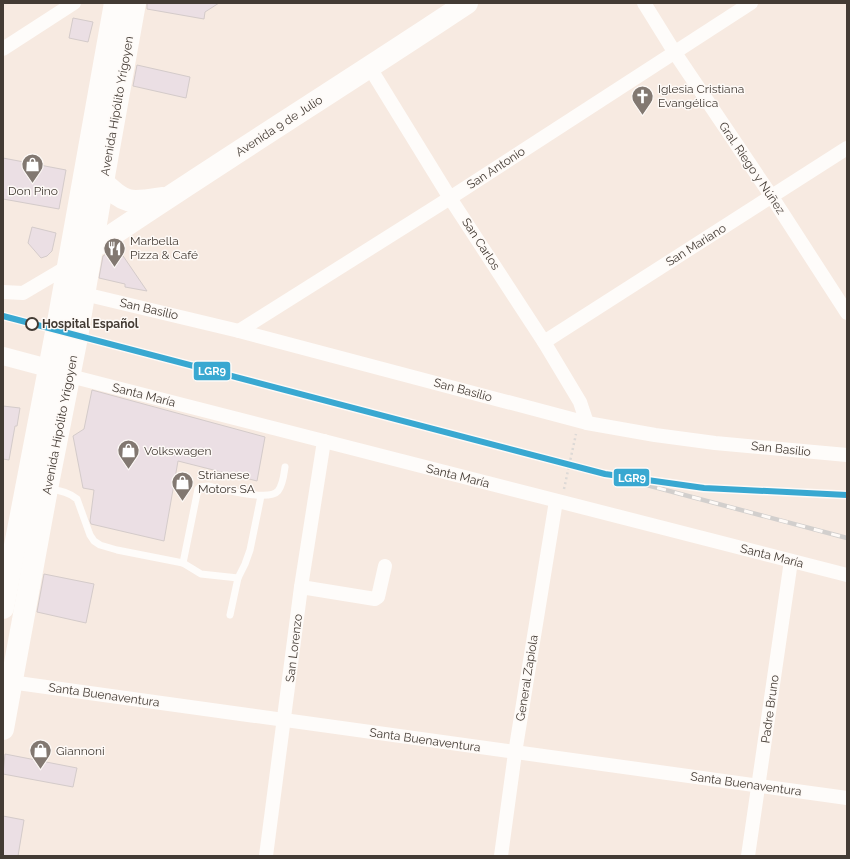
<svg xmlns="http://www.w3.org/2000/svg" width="850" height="859" font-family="Raleway,sans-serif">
<rect width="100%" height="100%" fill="#f7eae1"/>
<g fill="#ebdfe4" stroke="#d4cbca">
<polygon points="147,3 219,3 205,12 204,19 147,9"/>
<polygon points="73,18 93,22 88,42 69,38"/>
<polygon points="137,65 190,77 186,98 133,86"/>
<polygon points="3,158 66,170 59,209 3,199"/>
<polygon points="32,227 56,233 52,251 47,256 41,258 28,243"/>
<polygon points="117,247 147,291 125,287 125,284 99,278 103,256"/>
<polygon points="92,390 265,437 257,481 178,461 164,541 91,524 90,521 94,490 83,488 73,436 84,429"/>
<polygon points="3,406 20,408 17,426 15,426 9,460 3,459"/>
<polygon points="44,574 94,584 86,623 37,612"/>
<polygon points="5,754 77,768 73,787 3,774"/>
<polygon points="3,816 24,820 18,856 3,856"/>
</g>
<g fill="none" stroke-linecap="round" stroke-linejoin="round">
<polyline stroke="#ddd9d6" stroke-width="2.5" stroke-dasharray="2 3" stroke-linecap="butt" points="564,489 576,434"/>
<g stroke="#fefcfa" stroke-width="7">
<path d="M49 489C59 490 69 492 77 499L90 535 94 541 100 545 117 550 183 563 201 574 238 578"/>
<path d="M183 563 198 489 200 487 208 486C222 489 269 502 278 491 283 485 284 474 285 467"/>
<polyline points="230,615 238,578 245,564 250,550 261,496"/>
</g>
<g stroke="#fefcfa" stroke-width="14">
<polyline points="644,3 675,53 772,197 847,313"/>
<polyline points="3,49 74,3"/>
<polyline points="370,68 450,198 544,342 580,402 587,423"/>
<polyline points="3,292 23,293 67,267"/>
<polyline points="84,294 239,331 587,423 655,435 715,443 847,455"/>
<polyline points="239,331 450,198 751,3"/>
<polyline points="544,342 847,148"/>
<polyline points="70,376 847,575"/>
<polyline points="301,587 375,599 378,597 385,566"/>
<polyline points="3,681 847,798"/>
<polyline points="266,856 301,587 324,441"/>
<polyline points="501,856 515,753 556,501"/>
<polyline points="748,856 791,561"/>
</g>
<polyline stroke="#fefcfa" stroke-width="18" points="3,356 48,368"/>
<g stroke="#fefcfa" stroke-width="22">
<path d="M103 182C126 205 131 203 162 198"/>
<path d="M91 249C215 165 342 86 467 3"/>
<polyline points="3,608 58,322 115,3"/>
<polyline points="3,729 47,489 77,337 103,182 135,3"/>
</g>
<defs>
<polyline id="rail" points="605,474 847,538"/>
</defs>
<use href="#rail" stroke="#d2cfcd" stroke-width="4.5"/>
<use href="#rail" stroke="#fefaf7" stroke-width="3" stroke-dasharray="9" stroke-linecap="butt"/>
<defs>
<polyline id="rail-1" points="3,316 605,474 704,488 847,495"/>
</defs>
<use href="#rail-1" stroke="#fefaf7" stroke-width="9"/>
<use href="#rail-1" stroke="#39a8d1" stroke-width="6"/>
</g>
<defs>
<symbol id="church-pin" viewBox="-11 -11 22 30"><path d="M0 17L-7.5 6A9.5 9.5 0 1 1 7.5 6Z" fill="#827871" stroke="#fefaf7"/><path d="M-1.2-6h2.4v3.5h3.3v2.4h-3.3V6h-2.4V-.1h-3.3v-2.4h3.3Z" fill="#fff"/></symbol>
<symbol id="shop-pin" viewBox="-11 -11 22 30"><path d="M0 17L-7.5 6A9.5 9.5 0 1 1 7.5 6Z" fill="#827871" stroke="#fefaf7"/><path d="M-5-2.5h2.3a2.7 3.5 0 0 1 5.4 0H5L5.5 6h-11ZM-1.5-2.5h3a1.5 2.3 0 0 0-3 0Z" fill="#fff"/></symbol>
<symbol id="restaurant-pin" viewBox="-11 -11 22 30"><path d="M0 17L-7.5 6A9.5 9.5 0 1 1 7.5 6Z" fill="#827871" stroke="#fefaf7"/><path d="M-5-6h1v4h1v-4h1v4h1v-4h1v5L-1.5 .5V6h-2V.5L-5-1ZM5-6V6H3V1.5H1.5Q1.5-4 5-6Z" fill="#fff"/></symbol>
</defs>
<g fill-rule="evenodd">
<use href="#church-pin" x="630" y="84" width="25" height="34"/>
<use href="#shop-pin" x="20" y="152" width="25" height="34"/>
<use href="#restaurant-pin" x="102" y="236" width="25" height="34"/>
<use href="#shop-pin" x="116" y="438" width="25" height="34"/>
<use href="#shop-pin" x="170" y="470" width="25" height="34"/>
<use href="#shop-pin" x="28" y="738" width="25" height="34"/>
</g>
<circle fill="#fefaf7" stroke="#433b34" stroke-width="2" cx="32" cy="324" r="6"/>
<g text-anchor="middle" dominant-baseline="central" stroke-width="3" stroke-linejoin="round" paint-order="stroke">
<g font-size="12" fill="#433b34" stroke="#fefaf7" text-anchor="start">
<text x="658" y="89">Iglesia Cristiana<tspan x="658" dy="14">Evangélica</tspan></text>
<text x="33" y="191" text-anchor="middle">Don Pino</text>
<text x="130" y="241">Marbella<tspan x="130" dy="14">Pizza &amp; Café</tspan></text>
<text x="144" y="451">Volkswagen</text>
<text x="198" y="475">Strianese<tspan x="198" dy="14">Motors SA</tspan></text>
<text x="56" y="751">Giannoni</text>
</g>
<g font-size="12" fill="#433b34" stroke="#fefaf7">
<text transform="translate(117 106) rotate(-80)">Avenida Hipólito Yrigoyen</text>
<text transform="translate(279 126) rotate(-33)">Avenida 9 de Julio</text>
<text transform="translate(496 168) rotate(-33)">San Antonio</text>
<text transform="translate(752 168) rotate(56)">Gral. Riego y Núñez</text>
<text transform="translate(481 244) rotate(57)">San Carlos</text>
<text transform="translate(696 245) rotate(-32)">San Mariano</text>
<text transform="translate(149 309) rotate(13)">San Basilio</text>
<text transform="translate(463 390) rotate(15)">San Basilio</text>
<text transform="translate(144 395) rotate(14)">Santa María</text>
<text transform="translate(60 425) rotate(-79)">Avenida Hipólito Yrigoyen</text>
<text transform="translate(781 449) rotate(6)">San Basilio</text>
<text transform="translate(458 476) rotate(14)">Santa María</text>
<text transform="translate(772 556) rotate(14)">Santa María</text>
<text transform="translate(294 648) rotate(-83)">San Lorenzo</text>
<text transform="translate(527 678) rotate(-81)">General Zapiola</text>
<text transform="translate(104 695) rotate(8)">Santa Buenaventura</text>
<text transform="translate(770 709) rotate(-82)">Padre Bruno</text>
<text transform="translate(425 740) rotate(8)">Santa Buenaventura</text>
<text transform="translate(746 784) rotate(8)">Santa Buenaventura</text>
</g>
<g font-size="12" font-weight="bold" fill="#433b34" stroke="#fefaf7" text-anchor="start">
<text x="42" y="324">Hospital Español</text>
</g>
</g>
<g stroke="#fefaf7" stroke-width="1.5">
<rect x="193" y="361" width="38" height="20" rx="4" fill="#39a8d1"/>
<rect x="613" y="468" width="37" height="19" rx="4" fill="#39a8d1"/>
</g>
<g font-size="11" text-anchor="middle" font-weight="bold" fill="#fff">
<text x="212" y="375">LGR9</text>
<text x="632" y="482">LGR9</text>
</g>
<rect width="850" height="859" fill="none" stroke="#433b34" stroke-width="8"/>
</svg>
